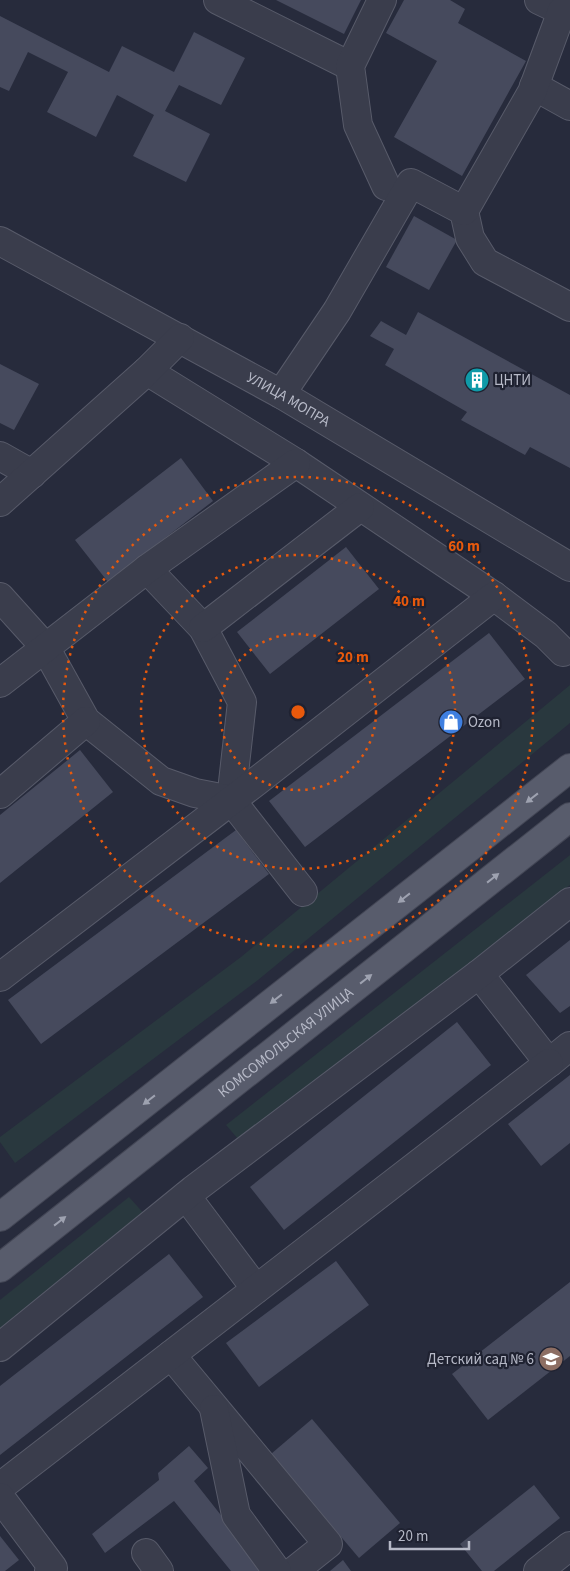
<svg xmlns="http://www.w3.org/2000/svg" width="570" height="1571" font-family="'Source Sans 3',sans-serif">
<rect width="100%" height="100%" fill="#272b3c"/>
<g fill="#29383e">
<polygon points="570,685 570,723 258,980 15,1163 0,1142 0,1137 241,957"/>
<polygon points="570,855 570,885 244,1146 226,1125"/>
<polygon points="129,1197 147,1217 0,1333 0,1300"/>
</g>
<g fill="#464a5d">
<polygon points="276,0 361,0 344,34"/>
<polygon points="404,0 450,0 465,9 458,23 526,61 462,176 394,137 437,61 386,33"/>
<polygon points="0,16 109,72 122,46 174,72 194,32 245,58 221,105 179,85 165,111 210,134 186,182 133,156 154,115 117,95 96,137 47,112 68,72 28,52 9,91 0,87"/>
<polygon points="414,216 457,240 429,290 386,267"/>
<polygon points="418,312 570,395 570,468 530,447 525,455 461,420 467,412 385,365 394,349 370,336 381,321 406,335"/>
<polygon points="0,364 39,384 14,430 0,423"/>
<polygon points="181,458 213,501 108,582 75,540"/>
<polygon points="346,547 379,589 270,674 237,632"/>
<polygon points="489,633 525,679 305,847 269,801"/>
<polygon points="80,750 113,792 0,883 0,815"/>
<polygon points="236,830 269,874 41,1044 8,1000"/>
<polygon points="570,940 570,1006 560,1013 526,975"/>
<polygon points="457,1022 491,1065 284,1230 250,1187"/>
<polygon points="570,1075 570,1143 541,1166 508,1124"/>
<polygon points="169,1254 203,1297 0,1455 0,1386"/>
<polygon points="336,1261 369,1305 259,1387 226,1343"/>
<polygon points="570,1282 570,1356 488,1420 452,1374"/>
<polygon points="312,1419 400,1523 359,1558 271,1454"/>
<polygon points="189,1446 208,1468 194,1481 265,1571 231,1571 174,1501 105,1553 92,1534 159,1480 158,1473"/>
<polygon points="534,1485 560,1518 494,1571 482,1571 460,1544"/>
<polygon points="0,1536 19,1560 5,1571 0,1571"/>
<polygon points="343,1560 351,1571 330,1571"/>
</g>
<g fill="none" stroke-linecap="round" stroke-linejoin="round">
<defs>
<g id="minor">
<polyline points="218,0 350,66"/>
<polyline points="382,0 350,66 358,125 386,186"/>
<polyline points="539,0 562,11 570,10"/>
<polyline points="534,86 570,106"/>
<polyline points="464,211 470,238 485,262 570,307"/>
<path id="s1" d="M0 241 281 394 570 567"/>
<polyline points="147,371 296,463 494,596 546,635 563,652"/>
<polyline points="281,394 337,311 411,183 464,211 532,92 562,11"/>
<polyline points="0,456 32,474"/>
<polyline points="0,502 147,371 180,338"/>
<polyline points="147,569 203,628 242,702 231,800"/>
<polyline points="0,597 45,647 86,721 161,781 195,793 231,800 303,892"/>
<polyline points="203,628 360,507"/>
<polyline points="0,683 147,569 296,463"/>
<polyline points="0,794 86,721"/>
<polyline points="479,974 549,1063 570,1046"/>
<polyline points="0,977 257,781 494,596"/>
<polyline points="186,1196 256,1289"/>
<polyline points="0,1347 193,1190 479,974 570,902"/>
<polyline points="171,1355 328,1544 294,1571"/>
<polyline points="214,1409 236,1515 277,1571"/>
<polyline points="0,1487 549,1063"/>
<polyline points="0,1497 53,1568 49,1571"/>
<polyline points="146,1553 159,1571"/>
<polyline points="538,1571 570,1546"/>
</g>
<g id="major">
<polyline points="0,1217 570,768"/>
<path id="s2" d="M0 1268 570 817"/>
</g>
</defs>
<use href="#minor" stroke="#585b6a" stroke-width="30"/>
<use href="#major" stroke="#434655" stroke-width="30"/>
<use href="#minor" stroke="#3a3d4c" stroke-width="28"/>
<use href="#major" stroke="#585c6c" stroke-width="28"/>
</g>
<defs><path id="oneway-solid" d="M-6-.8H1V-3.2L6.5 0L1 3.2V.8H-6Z" transform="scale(1.25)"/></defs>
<g fill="#9ea2b0">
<use href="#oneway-solid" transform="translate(532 798) rotate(142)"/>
<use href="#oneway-solid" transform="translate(493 878) rotate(-38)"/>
<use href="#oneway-solid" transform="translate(404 898) rotate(142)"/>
<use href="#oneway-solid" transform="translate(366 979) rotate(-38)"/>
<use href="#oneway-solid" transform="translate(276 999) rotate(142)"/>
<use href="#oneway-solid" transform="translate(149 1100) rotate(142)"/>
<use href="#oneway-solid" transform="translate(60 1221) rotate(-38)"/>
</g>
<g fill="none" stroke="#e8590c" stroke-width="2.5" stroke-dasharray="2.5 5">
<circle cx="298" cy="712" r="78"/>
<circle cx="298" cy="712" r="157"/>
<circle cx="298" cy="712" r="235"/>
</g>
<defs>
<symbol id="building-disc" viewBox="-11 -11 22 22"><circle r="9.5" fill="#0f9aa8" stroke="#1f2231"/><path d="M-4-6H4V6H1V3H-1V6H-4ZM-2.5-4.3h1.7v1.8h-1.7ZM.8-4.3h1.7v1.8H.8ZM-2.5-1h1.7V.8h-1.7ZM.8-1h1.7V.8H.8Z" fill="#fff"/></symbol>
<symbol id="shop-disc" viewBox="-11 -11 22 22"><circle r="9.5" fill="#3f7fe0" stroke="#1f2231"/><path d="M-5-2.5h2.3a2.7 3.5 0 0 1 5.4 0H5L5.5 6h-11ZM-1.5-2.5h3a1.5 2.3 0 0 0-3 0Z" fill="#fff"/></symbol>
<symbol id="school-disc" viewBox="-11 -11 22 22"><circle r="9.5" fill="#8d6e63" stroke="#1f2231"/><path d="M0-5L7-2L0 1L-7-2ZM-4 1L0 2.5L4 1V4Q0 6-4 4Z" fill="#fff"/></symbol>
</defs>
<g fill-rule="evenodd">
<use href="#building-disc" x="463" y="366" width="28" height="28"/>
<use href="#shop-disc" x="437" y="708" width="28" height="28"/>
<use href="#school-disc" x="537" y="1345" width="28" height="28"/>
</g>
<g text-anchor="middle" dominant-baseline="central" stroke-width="4.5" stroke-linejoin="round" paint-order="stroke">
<g font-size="15" fill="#b6b9c7" stroke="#1f2231" text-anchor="start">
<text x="494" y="380">ЦНТИ</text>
<text x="468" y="722">Ozon</text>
<text x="534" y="1359" text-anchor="end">Детский сад № 6</text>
</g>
<g font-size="15" fill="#b6b9c7" stroke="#1f2231">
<text stroke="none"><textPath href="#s1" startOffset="329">УЛИЦА МОПРА</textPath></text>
<text stroke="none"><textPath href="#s2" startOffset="364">КОМСОМОЛЬСКАЯ УЛИЦА</textPath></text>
</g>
</g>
<circle cx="298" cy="712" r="8" fill="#e8590c" stroke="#1f2231" stroke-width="2.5"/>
<g font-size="15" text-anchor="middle" font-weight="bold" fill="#e8590c" stroke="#1f2231" stroke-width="4.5" stroke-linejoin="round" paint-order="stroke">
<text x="464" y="551">60 m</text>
<text x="409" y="606">40 m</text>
<text x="353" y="662">20 m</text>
</g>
<path d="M390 1541v8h79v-8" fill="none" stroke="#b6b9c7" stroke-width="2.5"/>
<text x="398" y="1541" font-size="15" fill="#b6b9c7" stroke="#1f2231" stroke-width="4" paint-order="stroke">20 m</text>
</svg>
